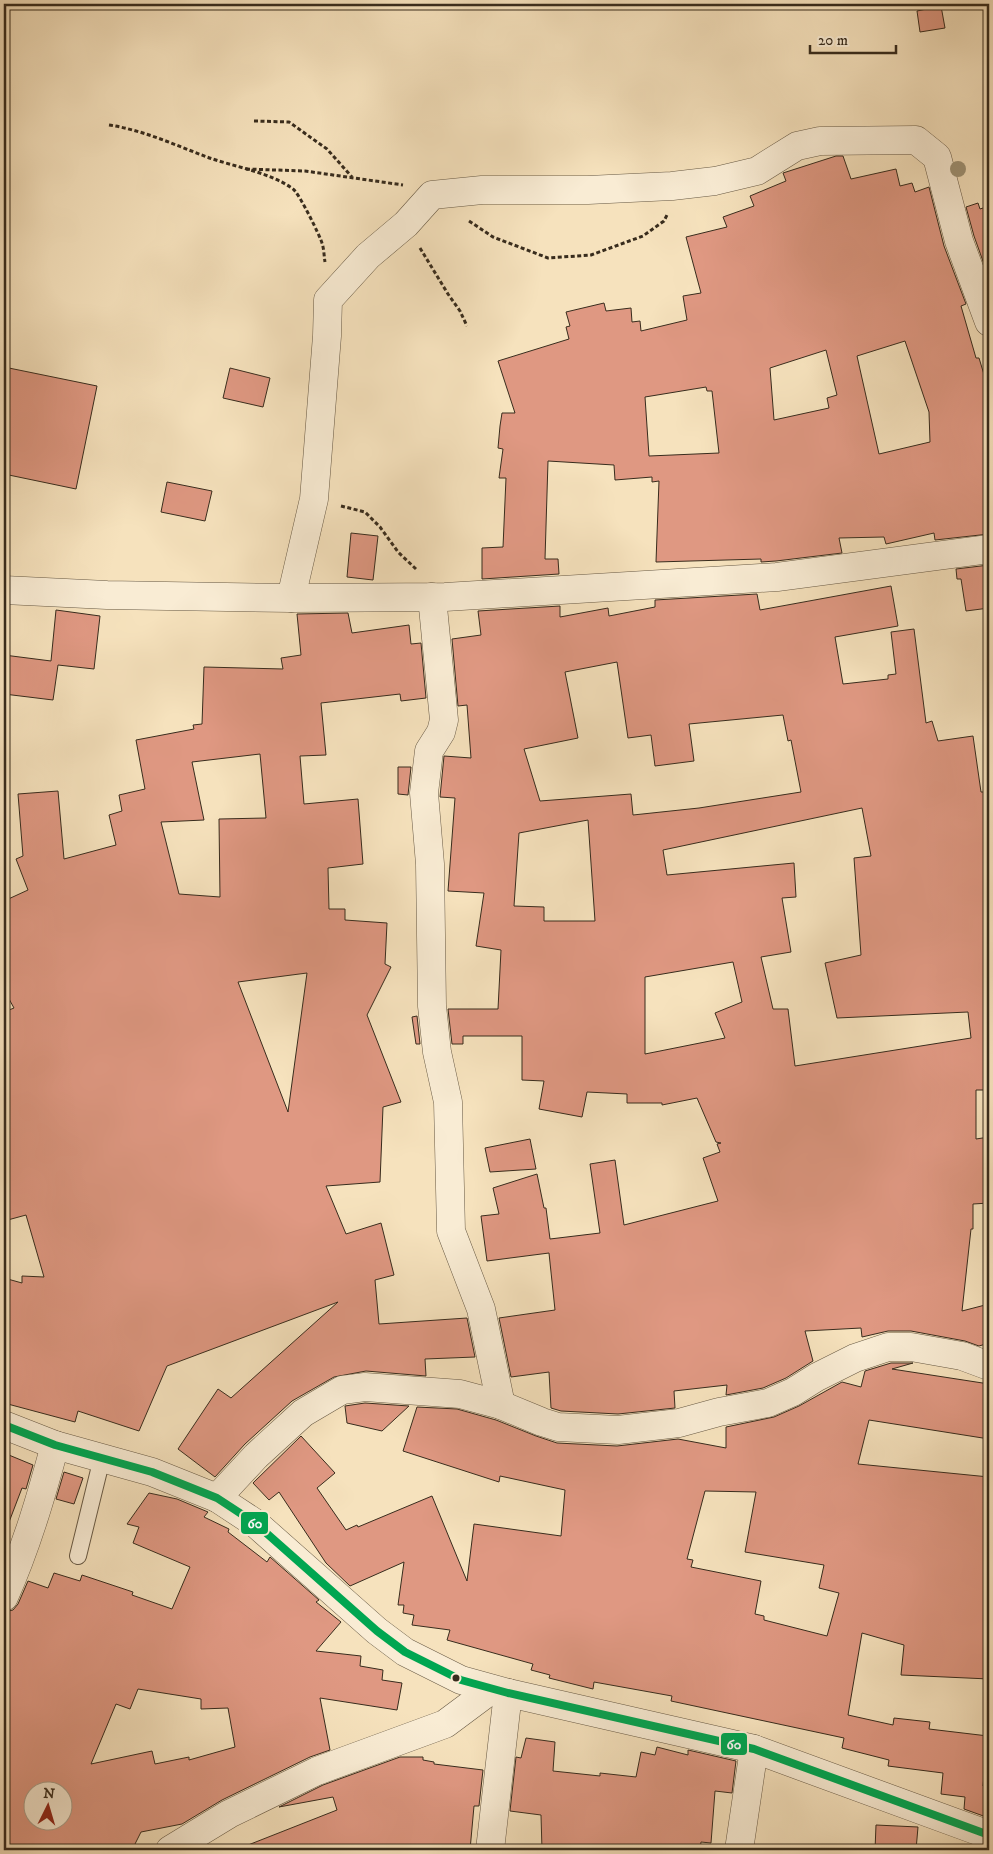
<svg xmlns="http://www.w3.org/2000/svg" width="993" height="1854" font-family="'IM FELL DW Pica',serif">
<rect width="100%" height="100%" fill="#f6e2bd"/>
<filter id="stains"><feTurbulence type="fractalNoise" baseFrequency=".004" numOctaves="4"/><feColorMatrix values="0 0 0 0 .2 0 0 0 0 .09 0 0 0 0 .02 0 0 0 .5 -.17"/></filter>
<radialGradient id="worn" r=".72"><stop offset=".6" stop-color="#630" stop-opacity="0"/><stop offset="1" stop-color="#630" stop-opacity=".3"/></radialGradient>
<g fill="#df9882" stroke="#382c1d" fill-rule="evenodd">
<polygon points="941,6 945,28 920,32 917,11"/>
<path d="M836 156H843L851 179 896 169 900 186 912 183 915 192 929 187 944 246 966 304 961 306 976 358H979L989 391V534L935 540 934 533 886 544 884 537 839 538 842 553 776 561 761 562V559L656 562 659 481 652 482V477L615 480 614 465 548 461 545 559H558L559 574 482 579V548L503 547 506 478H499L503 449 498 448 500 426 502 413H515L498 361 569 339 566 327 570 326 566 312 604 303 606 311 631 308 632 322 640 321 641 331 687 320 683 296 701 293 686 237 727 227 723 217 754 206 750 196 786 181 783 173ZM905 341 929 412 930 442 879 454 857 356ZM826 350 837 395 827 398 829 408 774 420 770 368ZM706 387 707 391H712L719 453 649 456 645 397Z"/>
<polygon points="978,203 980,209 989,206 989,278 974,236 966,207"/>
<polygon points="4,367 97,386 76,489 4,474"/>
<polygon points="230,368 270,378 263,407 223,398"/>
<polygon points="167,482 212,491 205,521 161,512"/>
<polygon points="351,533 378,536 373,580 347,577"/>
<polygon points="989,565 989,608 966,611 961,579 957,579 956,569"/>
<path d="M891 586 898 626 835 637 843 684 888 679V675L896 674 891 632 914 629 926 723 932 721 938 741 973 736 981 792H989V912H986V976L989 975V1090H976V1139L989 1137V1203L973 1204V1229H971L962 1311 989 1304V1343L979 1346 965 1341 911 1331H888L862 1337 861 1328 805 1331 813 1361 786 1378 763 1388 726 1395 727 1385 674 1391 675 1408 618 1414 561 1411 551 1408 549 1372 511 1377 499 1318 555 1310 549 1253 487 1261 481 1216 499 1214 493 1188 537 1174 544 1208H546L550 1239 600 1233 590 1164 615 1160 624 1225 718 1201 703 1158 720 1152 717 1144 721 1143 716 1142 697 1098 662 1105V1103H627V1094L587 1092 582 1117 539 1109 544 1081 522 1080V1036H463V1044H452L448 1009H498L501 950 476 946 484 893 448 891 455 798 440 797 444 756 471 758 467 705 458 706 452 639 481 635 478 611 560 606V617L608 608 609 616 655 607V600L757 594 760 610ZM617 662 628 738 651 735 655 766 694 761 689 724 783 715 788 741 791 740 801 792 699 808 633 815 631 794 540 801 524 749 578 738 565 672ZM862 808 871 856 854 858 861 955 825 963 837 1018 968 1012 971 1038 795 1066 788 1009H773L761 957 791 952 782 898 796 897 794 863 667 875 663 850ZM588 820 595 921H544V907L514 906 519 833ZM733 962 742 1002 715 1013 725 1038 645 1054V977Z"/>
<polygon points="56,610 100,616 94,669 58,665 53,700 4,694 4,655 51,661"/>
<path d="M348 613 352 633 409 625 411 644 421 643 426 698 401 701 400 694 321 703 326 755 300 756 304 804 358 799 363 864 328 868 329 909H345V920L387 923 385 964 391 967 367 1015 401 1102 383 1107 380 1182 326 1186 346 1234 381 1223 394 1275 375 1280 379 1324 467 1318 475 1357 425 1359 426 1376 366 1371 334 1377 292 1401 245 1444 215 1477 178 1449 218 1389 231 1398 338 1302 167 1366 139 1431 78 1411 75 1422 4 1403V1278L22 1283V1276L44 1277 26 1215 4 1221V1012L14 1008 4 990V901L28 890 16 859 23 856 18 794 58 791 64 859 116 845 109 815 122 811 119 795 145 789 136 740 194 729 193 725 202 724 204 667 283 669 281 658 301 655 297 614ZM260 754 266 818 219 819 220 897 179 894 161 822 204 820 192 762ZM307 973 288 1112 238 982Z"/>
<polygon points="398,767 411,767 408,795 398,794"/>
<polygon points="417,1016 420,1044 416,1044 412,1017"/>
<polygon points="530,1139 536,1169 490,1172 485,1148"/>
<path d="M891 1363H913L892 1369 989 1384V1439L869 1420 858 1464 989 1477V1679L901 1675 904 1645 862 1633 848 1715 893 1725 894 1718 930 1722 929 1729 988 1736 983 1786 989 1787V1818L964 1809 965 1797 941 1794 943 1773 888 1766 889 1760 842 1748 844 1738 671 1701 672 1696 594 1682 593 1689 549 1678 550 1675 531 1670 533 1664 447 1640 450 1630 412 1625 414 1615 403 1613 404 1605H398L404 1562 350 1586 326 1563 279 1492 269 1500 253 1483 301 1436 335 1473 317 1488 346 1530 357 1525 358 1527 432 1496 467 1581 474 1524 561 1536 565 1490 500 1476 499 1482 403 1451 417 1407 457 1409 496 1420 536 1436 557 1443 617 1446 678 1439 726 1448V1427L774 1417 799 1406 842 1382 861 1387 865 1371ZM705 1491 756 1492 745 1552 824 1565 819 1588 839 1593 827 1636 764 1620V1616L755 1614 761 1581 691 1567 693 1560 687 1559Z"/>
<polygon points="365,1403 409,1406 382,1431 347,1423 345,1406"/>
<polygon points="4,1453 33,1465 26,1489 22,1488 6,1530 4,1530"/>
<polygon points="64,1472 83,1478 74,1504 56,1499"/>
<path d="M149 1493 177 1499 208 1512 204 1517 229 1529 228 1532 267 1562 270 1557 319 1600 316 1602 341 1622 316 1651 361 1656 360 1666 383 1670 382 1680 402 1683 397 1710 320 1698 330 1750 310 1757 222 1800 182 1824 141 1832 132 1850H4V1612L13 1610 18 1604 28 1581 48 1588 54 1573 80 1581 82 1575 133 1592 132 1595 172 1609 190 1567 133 1543 139 1527 127 1524ZM138 1689 201 1699V1709L228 1708 235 1747 189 1760V1757L155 1764 152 1751 91 1764 116 1704 130 1709ZM32 1792H62V1822H32Z"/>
<polygon points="526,1738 555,1742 553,1771 600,1776 600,1773 636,1777 641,1752 655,1755 657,1747 688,1755 688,1750 736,1761 732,1793 715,1791 711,1843 701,1842 700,1850 616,1850 572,1845 572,1850 542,1850 541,1815 510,1811 516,1757 521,1758"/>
<polygon points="400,1757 423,1757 423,1760 434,1762 434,1764 483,1770 479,1806 474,1806 470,1850 449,1848 448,1850 239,1850 238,1849 337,1810 333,1797 279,1807 323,1785"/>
<polygon points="876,1825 918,1827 916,1850 875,1850"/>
</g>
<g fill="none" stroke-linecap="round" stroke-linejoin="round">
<defs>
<polyline id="service" points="78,1556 102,1458"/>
<g id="minor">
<polyline points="4,590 107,595 291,598 445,597 777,577 989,549"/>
<polyline points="432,597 444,720 441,732 429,751 424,793 430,864 432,1006 437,1052 448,1102 451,1231 481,1309 501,1405"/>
<polyline points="291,598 314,499 327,336 328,300 368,256 406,224 432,195 482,190 588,190 672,186 715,181 757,171 797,146 820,141 916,140 937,157 959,241 989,322"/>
<polyline points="217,1498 256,1456 303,1413 342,1390 365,1387 460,1394 501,1405 542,1422 558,1427 618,1430 679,1423 719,1412 768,1403 793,1392 817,1377 855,1358 888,1347 911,1347 962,1356 989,1366"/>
<path d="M4 1597C26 1548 41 1497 55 1445"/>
<polyline points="170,1850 229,1814 317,1771 445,1724 492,1689"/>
<polyline points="490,1850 508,1693"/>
<polyline points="739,1850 754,1749"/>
</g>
<polyline id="tertiary" points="4,1425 55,1445 152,1472 217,1498 255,1523 377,1631 405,1652 461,1680 508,1693 754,1749 989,1835"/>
</defs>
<use href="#service" stroke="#685a45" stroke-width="18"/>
<use href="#minor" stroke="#685a45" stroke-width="29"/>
<use href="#tertiary" stroke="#685a45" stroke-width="29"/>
<g stroke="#382c1d" stroke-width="3" stroke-dasharray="4 2.5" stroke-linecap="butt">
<polyline points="254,121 289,122 327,149 352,177"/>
<path d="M109 125C143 130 175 145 207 157 234 167 270 172 293 189 299 193 320 236 322 243 324 249 324 256 325 262"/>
<polyline points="246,169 305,171 403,185"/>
<polyline points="469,221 493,237 548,258 591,255 643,236 664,221 668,213"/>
<polyline points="420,248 448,294 460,311 467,326"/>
<polyline points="341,506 365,512 380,527 398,552 416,569"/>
</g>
<use href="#service" stroke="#f9ecd4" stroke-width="16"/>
<use href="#minor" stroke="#f9ecd4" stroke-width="28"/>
<use href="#tertiary" stroke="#f9ecd4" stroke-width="28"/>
<defs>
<polyline id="bus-1" points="4,1425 55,1445 152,1472 217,1498 255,1523 377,1631 405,1652 461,1680 508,1693 754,1749 989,1835"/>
</defs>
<use href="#bus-1" stroke="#f9ecd4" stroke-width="11"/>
<use href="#bus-1" stroke="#00a651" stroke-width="8"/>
</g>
<circle fill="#9f9376" cx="958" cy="169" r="8"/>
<circle fill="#382c1d" stroke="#f9ecd4" stroke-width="2" cx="456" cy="1678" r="4.5"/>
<g stroke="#f9ecd4" stroke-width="2">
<rect x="240" y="1511" width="29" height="24" rx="5" fill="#00a651"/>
<rect x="720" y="1732" width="28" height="24" rx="5" fill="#00a651"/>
</g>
<g font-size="14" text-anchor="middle" font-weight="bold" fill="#fff">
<text x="255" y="1528">60</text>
<text x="734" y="1749">60</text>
</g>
<rect width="993" height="1854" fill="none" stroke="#f6e2bd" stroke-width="20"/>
<rect x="5" y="5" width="983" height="1844" fill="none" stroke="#382c1d" stroke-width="2.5"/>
<rect x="10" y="10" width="973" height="1834" fill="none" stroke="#382c1d"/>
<g transform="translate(48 1806) rotate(5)"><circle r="24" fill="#f9ecd4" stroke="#ac9f8b"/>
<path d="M0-4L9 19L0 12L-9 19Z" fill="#8f2418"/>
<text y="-8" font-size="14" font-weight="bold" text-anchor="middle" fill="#382c1d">N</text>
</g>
<path d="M810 45v8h86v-8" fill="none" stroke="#382c1d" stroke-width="2.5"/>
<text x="818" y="45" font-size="15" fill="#382c1d" stroke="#f9ecd4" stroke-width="4" paint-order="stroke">20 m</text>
<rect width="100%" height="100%" filter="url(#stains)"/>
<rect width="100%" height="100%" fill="url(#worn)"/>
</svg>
